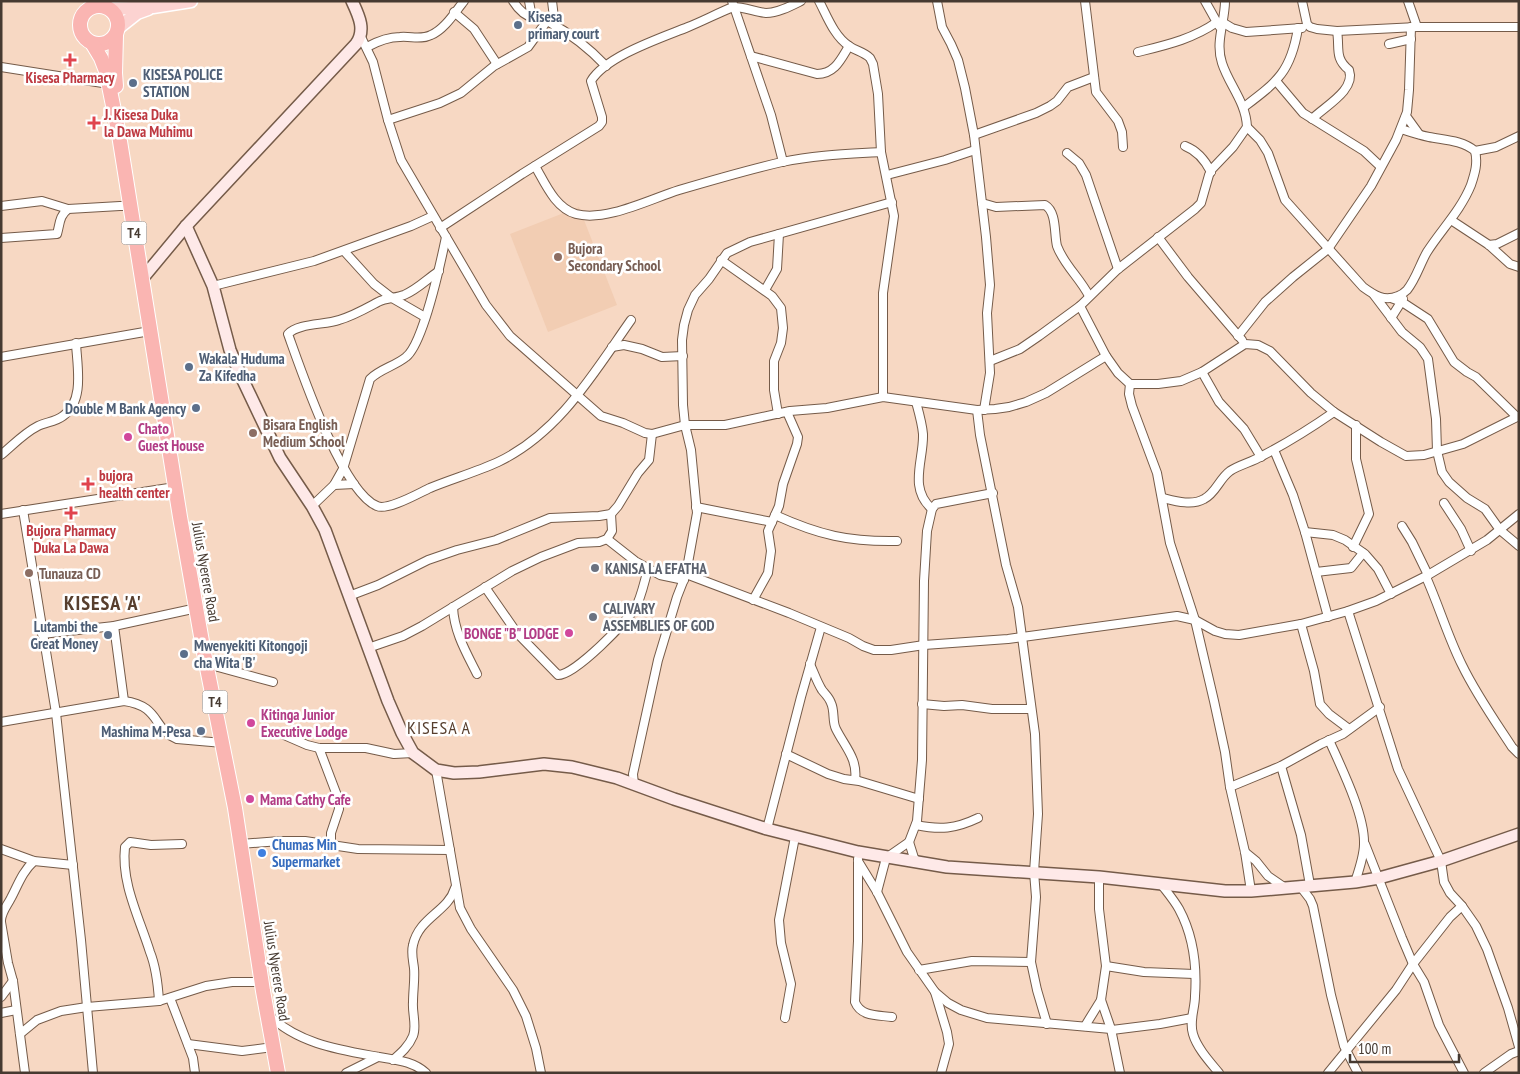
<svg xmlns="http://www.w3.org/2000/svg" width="1520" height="1074" font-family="'PT Sans Narrow',sans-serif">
<rect width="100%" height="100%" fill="#f7d8c3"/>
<polygon fill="#f2cdb3" points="579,207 617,305 548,332 510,234"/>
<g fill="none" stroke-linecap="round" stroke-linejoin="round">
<defs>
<g id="street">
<path d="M513 1C518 9 525 16 534 18 539 20 545 20 549 22 571 34 589 48 606 66"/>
<polyline points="529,1 532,18"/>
<polyline points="552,1 555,26"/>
<polyline points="732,1 771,115 783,162"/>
<path d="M819 1C827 16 834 36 849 46 856 51 864 52 870 58L873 64 878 94 881 152 894 216 883 293V397"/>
<polyline points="937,1 942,27 951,44 958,60 965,88 974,135 986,237 990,285 987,313 990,373 984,410"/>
<polyline points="1085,1 1096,92 1118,121 1122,132 1123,147"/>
<polyline points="1205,1 1219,26"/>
<polyline points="1302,1 1307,24 1310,27 1317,29 1337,31 1417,27 1519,27"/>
<polyline points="1408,1 1417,27"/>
<polyline points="454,12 474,29 497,64"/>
<polyline points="1222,22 1232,28 1246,32 1302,28"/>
<polyline points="361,37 373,62 388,120 401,160 486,305 510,336 601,416 623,423 645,433 652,434 685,425 725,425 790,411 827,408 883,397 977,410 995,409 1009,407 1026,402 1046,393 1106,356"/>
<polyline points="1389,44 1411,39"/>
<path d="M367 47C378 41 388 37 400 37 411 36 421 40 431 35 445 29 455 12 464 1"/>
<path d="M1138 52C1166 45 1193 39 1217 22"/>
<path d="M751 56 817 74C835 74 841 59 849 46"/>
<polyline points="1,67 109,84"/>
<polyline points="1276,81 1303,113 1364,151 1380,166"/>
<path d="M1244 107C1277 82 1291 72 1298 28"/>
<polyline points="1406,116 1419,134"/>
<path d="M1312 119C1325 106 1356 90 1349 70 1334 58 1340 48 1337 31"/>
<polyline points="388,120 440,103 461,93 494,66 528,47 547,21"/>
<path d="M1247 127 1260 140 1268 153 1285 200 1363 287C1374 295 1384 302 1398 296 1401 295 1405 292 1407 290 1416 279 1420 264 1427 252 1441 230 1461 210 1471 185 1475 173 1478 163 1475 151 1462 140 1444 140 1429 137 1419 135 1410 132 1401 129"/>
<polyline points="974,135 1036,113 1050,106 1057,101 1068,87 1094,77"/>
<path d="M1185 146C1198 151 1205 160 1211 172"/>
<polyline points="1475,151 1496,147 1519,136"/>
<polyline points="1067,153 1079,163 1086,175 1118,269"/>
<path d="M535 166C545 183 555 208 576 214 606 222 650 199 679 190 713 180 747 170 782 162 815 155 848 154 881 152"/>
<polyline points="887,175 945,160 975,150"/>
<path d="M982 203 996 207 1045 205C1057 212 1054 234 1057 246 1064 265 1080 278 1089 296"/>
<polyline points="1,206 42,201 68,209"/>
<polyline points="1451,220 1489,245 1510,264 1519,267"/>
<path d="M440 228 522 174 599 126 602 122V117L591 81C606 56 661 38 688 27 703 21 718 13 733 7 745 7 755 12 766 13 778 13 791 6 801 1"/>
<polyline points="1158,237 1188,277 1242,340"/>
<path d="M1 238 57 234C60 224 59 216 68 209L120 206H130"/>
<polyline points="1489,245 1497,244 1519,233"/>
<polyline points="344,251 374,284 392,298 425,317"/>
<polyline points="721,260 772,296 781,308 783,328 781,343 774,361 774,390 778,414"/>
<path d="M439 271C427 279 418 289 404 295 396 298 385 298 378 302 365 309 353 316 339 320 325 325 298 323 288 334 301 370 342 492 377 506 388 511 419 493 430 488 452 479 476 472 498 462 559 433 593 374 631 320"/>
<polyline points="213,286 314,261 411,226 433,216"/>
<polyline points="765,290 777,269 779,234"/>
<polyline points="1374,295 1402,332 1420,347 1428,359 1436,419 1437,451 1442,472 1449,482 1467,498 1485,509 1500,530 1519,546"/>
<polyline points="1391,298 1402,302 1428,319 1454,362 1467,372 1476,377 1517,417"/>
<polyline points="1080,306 1106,356 1118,373 1130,384 1158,384 1181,381 1202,372 1245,344 1258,345 1270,351 1311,393 1334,412 1381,442 1406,456 1424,455 1463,444 1519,416"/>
<polyline points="1391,318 1403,299"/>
<polyline points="1238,336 1265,302 1293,277 1328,249 1371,186 1396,140 1407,112 1409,90 1411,27"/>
<polyline points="612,347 624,345 642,349 662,357 683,356"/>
<polyline points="1,357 150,331"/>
<path d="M990 361 1020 349 1039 336 1080 306 1118 269 1195 209 1201 203 1209 175 1212 169 1233 147 1247 127C1246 102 1229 85 1222 63 1215 42 1225 22 1225 1"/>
<polyline points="1202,372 1219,402 1244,429 1261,457"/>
<polyline points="1130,384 1129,394 1132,406 1157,473 1170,543 1195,620 1214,701 1225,752 1230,787 1245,852 1251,891"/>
<path d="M916 402C919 413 922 423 923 434 924 460 908 488 932 509"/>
<polyline points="977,410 980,435 1006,565 1018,607 1035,734 1038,814 1034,872 1036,897 1031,962 1037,990 1047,1024"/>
<polyline points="1274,450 1293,495 1305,532 1328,617"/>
<path d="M1 455C13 445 24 433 38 426 46 422 55 422 63 416 85 401 77 366 76 343"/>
<polyline points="334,485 354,484"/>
<path d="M1163 498C1175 501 1192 506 1204 499 1216 493 1219 479 1230 471 1239 465 1252 462 1262 456 1287 443 1311 428 1334 412"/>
<polyline points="1444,503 1461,529 1471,551"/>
<path d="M312 506 334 485 343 469 370 379C380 369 395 366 406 357 423 344 441 261 446 237"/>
<polyline points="696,507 772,522"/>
<polyline points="23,510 56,713 81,940 93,1073"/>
<polyline points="1,514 175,487"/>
<path d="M775 515C819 535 849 542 897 541"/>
<polyline points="1402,526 1412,542 1428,575"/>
<polyline points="1305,532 1333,535 1345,540 1365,554 1378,569 1391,594"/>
<polyline points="607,539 635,561 660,575 684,580"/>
<polyline points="1353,547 1369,514 1356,459 1356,425"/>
<polyline points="1316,572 1351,568 1363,553"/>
<polyline points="686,574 789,613 849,638 863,646 874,650 891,650 924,645 1008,639 1177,616 1195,620 1215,631 1225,634 1239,635 1301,624 1348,611 1376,601 1428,575 1487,540 1519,514"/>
<path d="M1426 577C1439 606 1448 637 1462 665 1476 694 1495 721 1512 747L1519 754"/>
<path d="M485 587 517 633 558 675C575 675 628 621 637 605 642 593 645 581 648 568"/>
<polyline points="349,596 378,585 428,560 457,550 496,540 550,518 599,516 611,514 618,506 638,473 649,460 652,434"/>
<polyline points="753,600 768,573 771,551 768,531 779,506 783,484 797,444 798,437 787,412"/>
<path d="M453 607C454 632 466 652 477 674"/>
<polyline points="1348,611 1398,769 1441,861 1444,882 1450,893 1462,906 1476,926 1487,949 1508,1008 1519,1047"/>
<polyline points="1301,624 1314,671 1320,704 1329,714 1349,729"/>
<polyline points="114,626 124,701"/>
<polyline points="42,634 114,626 197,608"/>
<polyline points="368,648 403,636 422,626 512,571 541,557 578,543 599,542 607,539 612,531 611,514"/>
<polyline points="207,664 273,682"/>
<path d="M810 664C814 673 817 682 822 690 825 694 829 697 831 703 835 711 832 722 836 729 845 747 858 759 855 780"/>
<polyline points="922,704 944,706 962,705 992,709 1031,709"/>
<path d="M1 722 124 701C161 706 152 729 177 739L223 743"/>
<polyline points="284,735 307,745 319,748 366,748 394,754 413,753"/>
<path d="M1329 740C1341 767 1365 815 1364 844 1364 856 1359 870 1355 882"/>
<polyline points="319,748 338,798 339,809 331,833 331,845"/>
<polyline points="786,754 828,774 844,779 859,781 919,799"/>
<polyline points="1281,766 1301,835 1310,885"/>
<polyline points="436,770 460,908 471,929 513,990 526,1016 536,1048 541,1073"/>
<polyline points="634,785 633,774 658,660 677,597 686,574 697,513 691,450 685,425 683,405 682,340 684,325 688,310 695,295 709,279 727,253 750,242 892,202"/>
<polyline points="1230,787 1281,766 1321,744 1343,734 1380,707"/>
<path d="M916 825C940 830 955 829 978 818"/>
<polyline points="767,829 801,697 821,627"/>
<polyline points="909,842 914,858 919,863"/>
<polyline points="241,844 280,841 305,841 358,849 450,850"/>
<polyline points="1365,844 1402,938 1413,964 1424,982 1439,1025 1464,1073"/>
<polyline points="1,849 34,861 73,865"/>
<polyline points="1245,852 1256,861 1268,876 1284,887"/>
<path d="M858 859V941L855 1002C861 1017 878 1015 892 1017"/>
<polyline points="858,861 877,892 907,952 935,992 948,1003 961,1010 987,1018 1111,1029"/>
<polyline points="1099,877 1099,909 1106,966 1101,1000 1111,1029 1120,1073"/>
<path d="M1161 884C1167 892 1174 900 1179 909 1193 935 1197 967 1195 996 1195 1009 1189 1021 1193 1034 1197 1048 1210 1062 1219 1073"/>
<polyline points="1300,886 1310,899 1313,906 1331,995 1344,1046 1358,1073"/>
<polyline points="877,892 886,858 909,842 917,821 922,760 924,581 927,531 932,509 936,504 993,493"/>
<path d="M1 920C2 911 7 906 11 898 18 885 22 872 34 861"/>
<polyline points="1,922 8,963 13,981 25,1073"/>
<polyline points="1106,966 1144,972 1194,974"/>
<polyline points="919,970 972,961 1031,962"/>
<polyline points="935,992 947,1032 949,1044 941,1073"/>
<polyline points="1,997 13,981"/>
<polyline points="170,998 193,1058 195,1073"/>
<path d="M159 1001C158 985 156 967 150 952 139 917 121 883 125 847L130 842 151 845 182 844"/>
<polyline points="1,1013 16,1010"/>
<path d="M269 1015C298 1044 341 1050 379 1057 396 1060 413 1061 426 1073"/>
<polyline points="785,1018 791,984 781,943 779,920 795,837"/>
<polyline points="1085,1026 1101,1000"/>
<polyline points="1112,1030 1160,1024 1192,1018"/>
<polyline points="20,1034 37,1020 61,1011 87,1007 159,1001 206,986 232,982 262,982"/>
<polyline points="188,1044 242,1051 273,1047"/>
<path d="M393 1060C401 1053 409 1046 413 1036 417 1026 412 1013 413 1002 413 991 415 979 414 968 413 960 411 953 413 945 419 917 448 912 455 888"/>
<polyline points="346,1073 378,1057"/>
<polyline points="1328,1073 1396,990 1413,964 1450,917 1462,906"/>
<polyline points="1484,1073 1511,1054 1519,1051"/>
</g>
<g id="secondary">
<polyline points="186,226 213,286 230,350 240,374 280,458 312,506 325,530 388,701 402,733 413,753 436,770 454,773 479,772 544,764 572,767 617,778 674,799 767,829 858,852 947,867 1099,877 1225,891 1251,891 1355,882 1379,878 1441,861 1519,834"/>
<path d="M142 279 186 226 356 44C366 30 359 16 352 1"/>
</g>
<g id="primary">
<polyline points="111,9 153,7 191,1"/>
<polyline points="118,28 137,13 148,9"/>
</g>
<g id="highway">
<circle cx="99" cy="25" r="19"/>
<polyline points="116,35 115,73 116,86"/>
<polyline points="92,43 101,58 106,71 119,135 180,517 204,653 235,808 263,991 278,1073"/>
</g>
</defs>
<use href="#street" stroke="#755b49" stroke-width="10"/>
<use href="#secondary" stroke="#755b49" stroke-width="14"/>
<use href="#primary" stroke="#fff" stroke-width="15"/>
<use href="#highway" stroke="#fff" stroke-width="16"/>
<use href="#street" stroke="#fff" stroke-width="8"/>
<use href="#secondary" stroke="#fee9e8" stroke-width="11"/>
<use href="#primary" stroke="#fcd3d1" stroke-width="12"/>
<use href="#highway" stroke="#fab5b2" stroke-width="14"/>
</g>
<g fill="#5c6f8a" stroke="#fff" stroke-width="2">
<circle cx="518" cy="25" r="5"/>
<circle cx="133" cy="83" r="5"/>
<circle cx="189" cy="367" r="5"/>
<circle cx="196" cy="408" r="5"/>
<circle cx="108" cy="635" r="5"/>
<circle cx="184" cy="654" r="5"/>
<circle cx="201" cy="731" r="5"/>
</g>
<g fill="#e0444e" stroke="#fff" stroke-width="2">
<path d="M67.5 52.5h5v5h5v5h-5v5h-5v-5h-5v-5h5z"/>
<path d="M91.5 115.5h5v5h5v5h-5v5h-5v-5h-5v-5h5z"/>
<path d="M85.5 476.5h5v5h5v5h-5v5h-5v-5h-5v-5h5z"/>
<path d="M68.5 505.5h5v5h5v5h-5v5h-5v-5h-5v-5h5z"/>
</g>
<g fill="#8d6e63" stroke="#fff" stroke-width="2">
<circle cx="558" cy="257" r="5"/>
<circle cx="253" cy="433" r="5"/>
<circle cx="29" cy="573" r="5"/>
</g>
<g fill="#d1479c" stroke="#fff" stroke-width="2">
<circle cx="128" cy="437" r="5"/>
<circle cx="569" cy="633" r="5"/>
<circle cx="251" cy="723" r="5"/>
<circle cx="250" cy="799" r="5"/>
</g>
<g fill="#6b7280" stroke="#fff" stroke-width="2">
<circle cx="595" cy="568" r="5"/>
<circle cx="593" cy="617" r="5"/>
</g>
<circle fill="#3f7fe0" stroke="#fff" stroke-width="2" cx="262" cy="853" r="5"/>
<g text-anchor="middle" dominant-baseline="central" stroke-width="5" stroke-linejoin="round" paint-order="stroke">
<g fill="#fff" stroke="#7e756f" stroke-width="1">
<rect x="121.5" y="221.5" width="25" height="23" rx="4"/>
<rect x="202.5" y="690.5" width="25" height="23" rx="4"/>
</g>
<g font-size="14" font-weight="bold" fill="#463a31">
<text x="134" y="233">T4</text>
<text x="215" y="702">T4</text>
</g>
<g font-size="15" font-weight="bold" fill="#4e5e75" stroke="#fff" text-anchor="start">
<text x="528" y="16">Kisesa<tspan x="528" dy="17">primary court</tspan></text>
<text x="143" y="74">KISESA POLICE<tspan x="143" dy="17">STATION</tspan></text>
<text x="199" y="358">Wakala Huduma<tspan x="199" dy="17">Za Kifedha</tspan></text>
<text x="186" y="408" text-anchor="end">Double M Bank Agency</text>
<text x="98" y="626" text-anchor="end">Lutambi the<tspan x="98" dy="17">Great Money</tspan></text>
<text x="194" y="645">Mwenyekiti Kitongoji<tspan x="194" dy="17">cha Wita 'B'</tspan></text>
<text x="191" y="731" text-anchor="end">Mashima M-Pesa</text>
</g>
<g font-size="15" font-weight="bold" fill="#be3a42" stroke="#fff">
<text x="70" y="77">Kisesa Pharmacy</text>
<text x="104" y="114" text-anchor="start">J. Kisesa Duka<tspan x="104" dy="17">la Dawa Muhimu</tspan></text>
<text x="99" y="475" text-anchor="start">bujora<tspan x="99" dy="17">health center</tspan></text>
<text x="71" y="530">Bujora Pharmacy<tspan x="71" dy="17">Duka La Dawa</tspan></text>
</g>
<g font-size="15" font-weight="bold" fill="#785e54" stroke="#fff" text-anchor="start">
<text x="568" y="248">Bujora<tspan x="568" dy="17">Secondary School</tspan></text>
<text x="263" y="424">Bisara English<tspan x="263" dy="17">Medium School</tspan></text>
<text x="39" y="573">Tunauza CD</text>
</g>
<g font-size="15" font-weight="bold" fill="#b23c85" stroke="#fff" text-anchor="start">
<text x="138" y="428">Chato<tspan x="138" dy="17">Guest House</tspan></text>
<text x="559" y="633" text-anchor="end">BONGE "B" LODGE</text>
<text x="261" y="714">Kitinga Junior<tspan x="261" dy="17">Executive Lodge</tspan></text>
<text x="260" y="799">Mama Cathy Cafe</text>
</g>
<g font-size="15" font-weight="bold" fill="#5b616d" stroke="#fff" text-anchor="start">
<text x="605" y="568">KANISA LA EFATHA</text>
<text x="603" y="608">CALIVARY<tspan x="603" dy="17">ASSEMBLIES OF GOD</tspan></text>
</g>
<g font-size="15" fill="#463a31" stroke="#fff">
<text transform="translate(206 572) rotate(80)">Julius Nyerere Road</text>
<text transform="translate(277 971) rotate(81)">Julius Nyerere Road</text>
</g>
<g font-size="15" font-weight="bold" fill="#366cbe" stroke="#fff" text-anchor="start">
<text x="272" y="844">Chumas Min<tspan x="272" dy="17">Supermarket</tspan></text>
</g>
<g font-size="18" letter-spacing="1" fill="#573e2d" stroke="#fff">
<text x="439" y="727">KISESA A</text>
</g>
<g font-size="20" font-weight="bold" letter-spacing="1" fill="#573e2d" stroke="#fff">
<text x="103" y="603">KISESA 'A'</text>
</g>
</g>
<rect width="1520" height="1074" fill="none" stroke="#463a31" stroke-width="5"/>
<path d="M1350 1054v8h109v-8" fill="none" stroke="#463a31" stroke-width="2.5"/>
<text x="1358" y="1054" font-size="15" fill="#463a31" stroke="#ffffff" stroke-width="4" paint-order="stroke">100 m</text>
</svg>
